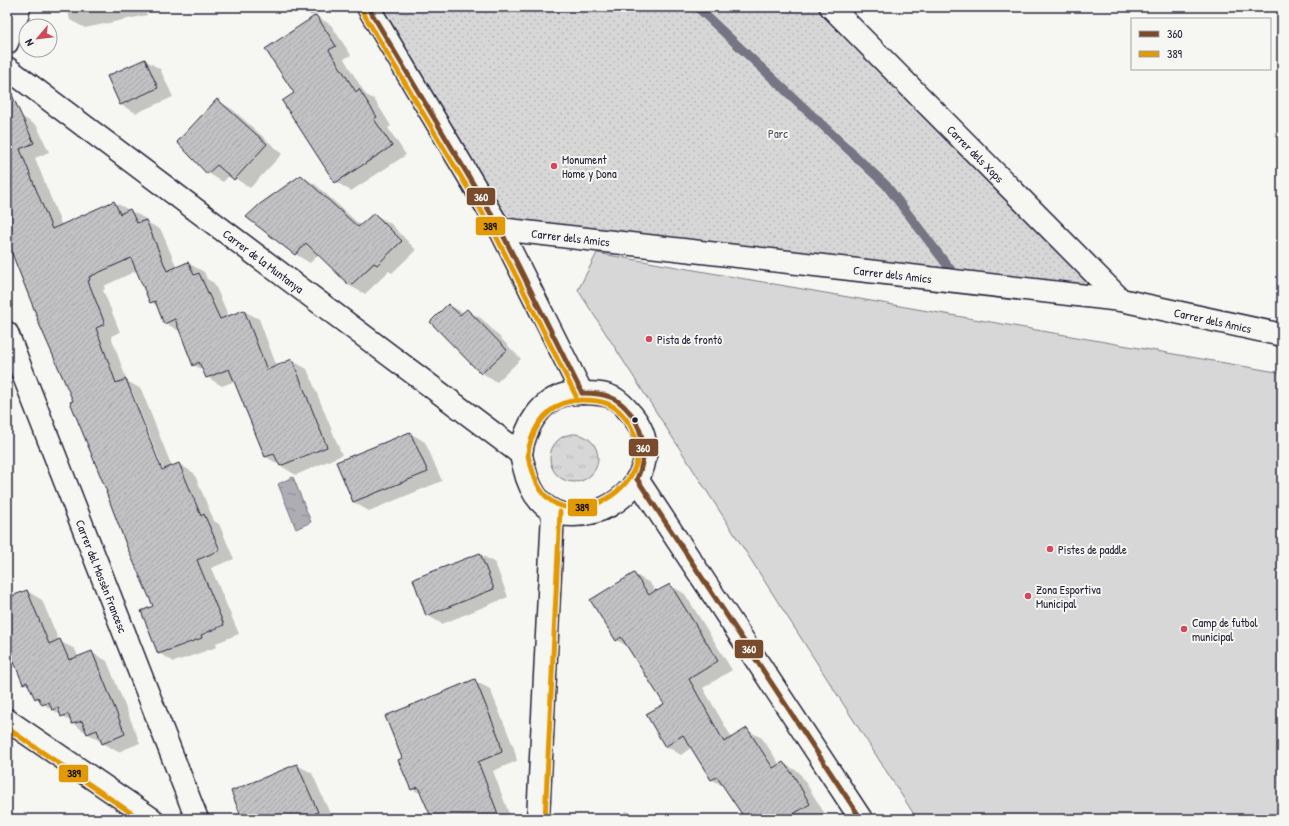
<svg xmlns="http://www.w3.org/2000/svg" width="1289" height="826" font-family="'Patrick Hand',sans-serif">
<defs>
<pattern id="grass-tufts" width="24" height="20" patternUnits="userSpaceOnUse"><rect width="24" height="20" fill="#d7d7d7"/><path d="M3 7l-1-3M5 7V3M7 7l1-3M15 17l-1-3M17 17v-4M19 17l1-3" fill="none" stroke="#b8b8b9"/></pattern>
<pattern id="park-dots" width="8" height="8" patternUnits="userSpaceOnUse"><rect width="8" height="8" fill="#d7d7d7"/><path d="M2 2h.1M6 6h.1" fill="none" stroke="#b8b8b9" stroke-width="1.8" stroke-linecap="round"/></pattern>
<pattern id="water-ripples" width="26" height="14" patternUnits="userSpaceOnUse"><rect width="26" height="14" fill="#adadb3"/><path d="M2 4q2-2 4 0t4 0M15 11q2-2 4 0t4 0" fill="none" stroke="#8c8c93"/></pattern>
<pattern id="building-hatch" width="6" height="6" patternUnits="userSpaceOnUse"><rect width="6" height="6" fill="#c2c2c4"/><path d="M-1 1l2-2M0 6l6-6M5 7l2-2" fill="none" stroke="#a6a6a9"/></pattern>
</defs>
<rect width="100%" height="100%" fill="#f6f6f2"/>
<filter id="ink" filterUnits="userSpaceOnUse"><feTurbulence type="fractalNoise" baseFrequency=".025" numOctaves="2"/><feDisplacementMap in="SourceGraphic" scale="8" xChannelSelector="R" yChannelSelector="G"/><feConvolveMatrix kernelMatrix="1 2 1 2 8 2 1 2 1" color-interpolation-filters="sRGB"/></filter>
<g filter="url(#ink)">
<circle fill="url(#grass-tufts)" stroke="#7c7c89" cx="574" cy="458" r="24"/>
<polygon fill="url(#park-dots)" stroke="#7c7c89" points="368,7 831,7 1121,300 500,229"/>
<polygon fill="#d7d7d7" stroke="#7c7c89" points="597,253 1282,373 1282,819 917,819 578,290"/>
<polygon fill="url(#water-ripples)" stroke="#757583" points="293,477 311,522 296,529 278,484"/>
<g fill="#0003" fill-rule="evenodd">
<polygon points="67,7 145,7 147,15 85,28 70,20"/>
<polygon points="297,7 321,7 312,16"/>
<polygon points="316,16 331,25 351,55 344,59 366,95 374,99 383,113 391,126 388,128 406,155 351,191 336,182 296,93"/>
<polygon points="145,60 160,69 173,97 136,113 121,105 108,77"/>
<polygon points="217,100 232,109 282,154 250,188 230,175 223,182 208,173 178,142"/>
<path d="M7 107 37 126 49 152 35 158 62 226 114 202 146 219 147 222 161 230 177 268 188 263 204 272 207 279 214 283 229 317 244 311 259 319 277 367 291 360 307 369 342 455 296 475 266 457 235 381 222 386 207 377 204 371 194 365 181 332 165 323 158 306 151 302 138 270 104 286 105 289 103 290 120 332 111 336 127 381 141 389 172 467 179 464 194 473 214 521 219 524 234 559 211 568 239 634 216 643 217 647 174 662 159 653 154 606 108 493 74 402 39 319 7 232ZM130 391H132L165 474 163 475Z"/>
<polygon points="301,176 316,185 361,226 374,214 390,223 416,250 392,273 389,271 365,294 350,286 319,254 310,263 295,254"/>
<polygon points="449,305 464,313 467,310 482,319 521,359 497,382 482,373"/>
<polygon points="410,433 425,442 442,481 369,511 353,502 338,463"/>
<polygon points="480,554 495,563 508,597 442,624 427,615"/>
<polygon points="634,574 650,583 656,592 658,592 670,585 685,594 732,670 703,688 732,738 747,730 762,738 780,765 783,763 799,772 828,819 746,819 725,787 711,779 692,747 681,755 666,746 665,704 629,647 616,640"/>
<polygon points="27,591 42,600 59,641 75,649 78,657 91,652 107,661 140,743 118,752 88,734 61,715 43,704 42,701 35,698 31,687 24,683 12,655 7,657 7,599"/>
<polygon points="475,681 490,689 514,748 517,761 493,771 511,819 433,819 423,795 412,789 403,758"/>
<polygon points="297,765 312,773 331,816 325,819 243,819"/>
<polygon points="627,811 640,819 613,819"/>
</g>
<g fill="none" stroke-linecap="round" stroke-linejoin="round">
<polyline stroke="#757583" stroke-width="9" points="697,7 886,185 957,278"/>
</g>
<g fill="url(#building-hatch)" stroke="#22223b">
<polygon points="316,15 336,46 329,50 356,92 359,89 377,117 374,119 392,146 335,183 282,101 294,93 265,49"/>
<polygon points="145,59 158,88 120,105 107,76"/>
<polygon points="7,84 34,143 20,149 52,229 114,201 120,214 130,209 137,223 146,220 167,271 188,262 194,275 199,273 220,319 244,310 267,370 292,359 327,447 280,466 274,454 265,457 229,369 206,378 199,362 193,366 175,319 164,324 155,301 150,303 131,258 89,277 90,280 88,281 105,324 96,328 116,383 126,379 162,470 179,463 201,516 204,514 220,550 197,560 224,625 201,635 202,638 158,654 141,611 153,606 127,547 106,492 107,492 70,402 73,401 37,319 38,319 7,241"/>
<polygon points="217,99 267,144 234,180 217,165 207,174 177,142"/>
<polygon points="301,175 358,227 374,213 402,241 377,265 374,263 350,286 306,243 295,255 246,217 260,204"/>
<polygon points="448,304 460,315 467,309 507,350 481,374 430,322"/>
<polygon points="410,432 428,472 353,502 336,462"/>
<polygon points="480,553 494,589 426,616 413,579"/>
<polygon points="634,573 649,595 656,590 657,591 670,584 718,661 689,679 724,742 747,728 773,768 783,762 794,776 810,804 785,819 745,819 717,777 711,780 683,735 665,747 646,714 664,704 621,637 616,641 590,600"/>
<polygon points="27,590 49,644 60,639 69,660 92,651 125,734 102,744 97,730 87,734 82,721 72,724 68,714 61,717 58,708 52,710 49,702 42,705 38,697 35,699 27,682 23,684 7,645 7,598"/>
<polygon points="475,679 499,738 502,752 478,762 500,819 432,819 418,787 411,790 398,760 402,758 385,716"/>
<polygon points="297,764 318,812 305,819 242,819 231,791"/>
</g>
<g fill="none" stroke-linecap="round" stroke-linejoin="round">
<defs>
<g id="street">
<polyline points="368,7 500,229 582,393"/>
<path id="s1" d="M831 7 1121 300"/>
<polyline points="7,43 17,16 19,7"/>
<path id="s2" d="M7 68 521 454"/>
<path id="s3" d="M500 229 1121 300 1282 335"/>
<path id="s4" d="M7 333 197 819"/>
<path d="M582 393C593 393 604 393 614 398 621 402 627 409 632 415 669 460 624 515 574 515 544 516 530 493 524 467 523 463 521 457 521 453 525 427 540 400 567 394 571 393 577 393 582 393Z"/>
<polyline points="637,479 861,819"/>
<polyline points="7,720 152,819"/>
<polyline points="538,819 553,512"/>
</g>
</defs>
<use href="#street" stroke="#22223b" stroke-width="25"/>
<use href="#street" stroke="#f6f6f2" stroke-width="22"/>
<defs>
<g id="bus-1">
<polyline points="368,7 500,229 582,393"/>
<path d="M582 393C591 393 601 393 610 397 619 400 625 407 631 414 646 435 647 456 637 479"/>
<polyline points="637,479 861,819"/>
</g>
<g id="bus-2">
<polyline points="362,11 494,232 576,396"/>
<path d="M582 400C605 400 617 404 630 425 634 433 638 441 638 450 638 483 603 509 572 508 549 507 537 489 532 469 531 465 528 459 528 454 528 450 530 444 531 440 539 416 557 400 582 400Z"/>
<polyline points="7,728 140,819"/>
<polyline points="545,819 560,512"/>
</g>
</defs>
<use href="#bus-1" stroke="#f6f6f2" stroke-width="8"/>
<use href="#bus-2" stroke="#f6f6f2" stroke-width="8"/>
<use href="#bus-1" stroke="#7a4b2a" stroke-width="5"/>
<use href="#bus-2" stroke="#e29906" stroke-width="5"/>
</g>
</g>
<g fill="#d1495b" stroke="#f6f6f2" stroke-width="1.5">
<circle cx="554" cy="166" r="4"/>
<circle cx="649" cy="339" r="4"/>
<circle cx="1050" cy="549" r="4"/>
<circle cx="1028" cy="596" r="4"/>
<circle cx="1184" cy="629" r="4"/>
</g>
<circle fill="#22223b" stroke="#f6f6f2" stroke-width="1.5" cx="635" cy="420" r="3.5"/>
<g text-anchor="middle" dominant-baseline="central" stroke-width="4" stroke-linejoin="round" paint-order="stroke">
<g font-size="12" fill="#4f4f62" stroke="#f6f6f2">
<text x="778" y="133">Parc</text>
</g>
<g font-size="12" fill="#22223b" stroke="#f6f6f2">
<text stroke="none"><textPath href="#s1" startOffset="206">Carrer dels Xops</textPath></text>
<text stroke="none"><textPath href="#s3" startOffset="71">Carrer dels Amics</textPath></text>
<text stroke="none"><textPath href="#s2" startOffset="321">Carrer de la Muntanya</textPath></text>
<text stroke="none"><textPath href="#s3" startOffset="395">Carrer dels Amics</textPath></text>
<text stroke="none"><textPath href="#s3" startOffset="719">Carrer dels Amics</textPath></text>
<text stroke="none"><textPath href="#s4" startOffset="261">Carrer del Mossèn Francesc</textPath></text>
</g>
<g font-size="12" fill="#22223b" stroke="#f6f6f2" text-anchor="start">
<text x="562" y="159">Monument<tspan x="562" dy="14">Home y Dona</tspan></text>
<text x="657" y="339">Pista de frontó</text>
<text x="1058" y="549">Pistes de paddle</text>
<text x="1036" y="589">Zona Esportiva<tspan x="1036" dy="14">Municipal</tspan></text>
<text x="1192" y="622">Camp de futbol<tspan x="1192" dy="14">municipal</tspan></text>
</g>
</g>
<g stroke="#f6f6f2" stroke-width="1.5">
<rect x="466" y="187" width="30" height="19" rx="4" fill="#7a4b2a"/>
<rect x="475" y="216" width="31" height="20" rx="4" fill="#e29906"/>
<rect x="628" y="438" width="31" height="19" rx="4" fill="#7a4b2a"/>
<rect x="567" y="498" width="31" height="19" rx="4" fill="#e29906"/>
<rect x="734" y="639" width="30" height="20" rx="4" fill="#7a4b2a"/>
<rect x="58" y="764" width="31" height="19" rx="4" fill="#e29906"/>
</g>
<g font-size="11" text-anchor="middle" font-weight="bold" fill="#fff">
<text x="481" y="201">360</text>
<text x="643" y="452">360</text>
<text x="749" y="653">360</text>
</g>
<g font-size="11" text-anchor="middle" font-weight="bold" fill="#111">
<text x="490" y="230">389</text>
<text x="582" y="511">389</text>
<text x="74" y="777">389</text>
</g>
<rect width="1289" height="826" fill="none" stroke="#f6f6f2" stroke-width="24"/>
<rect x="12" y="12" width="1265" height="802" fill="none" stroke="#22223b" stroke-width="1.5" filter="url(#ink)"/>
<rect x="1131" y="18" width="140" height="52" fill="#f6f6f2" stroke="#a1a1a9"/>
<rect x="1139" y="31" width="20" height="6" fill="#7a4b2a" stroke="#a1a1a9"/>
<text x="1167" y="38" font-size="12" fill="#22223b">360</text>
<rect x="1139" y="51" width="20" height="6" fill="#e29906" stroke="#a1a1a9"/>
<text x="1167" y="58" font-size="12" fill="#22223b">389</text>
<g transform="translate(38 38) rotate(242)"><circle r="19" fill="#f6f6f2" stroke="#a1a1a9"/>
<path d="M0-3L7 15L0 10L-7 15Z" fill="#d1495b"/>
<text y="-6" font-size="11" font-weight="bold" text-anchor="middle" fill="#22223b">N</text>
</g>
</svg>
